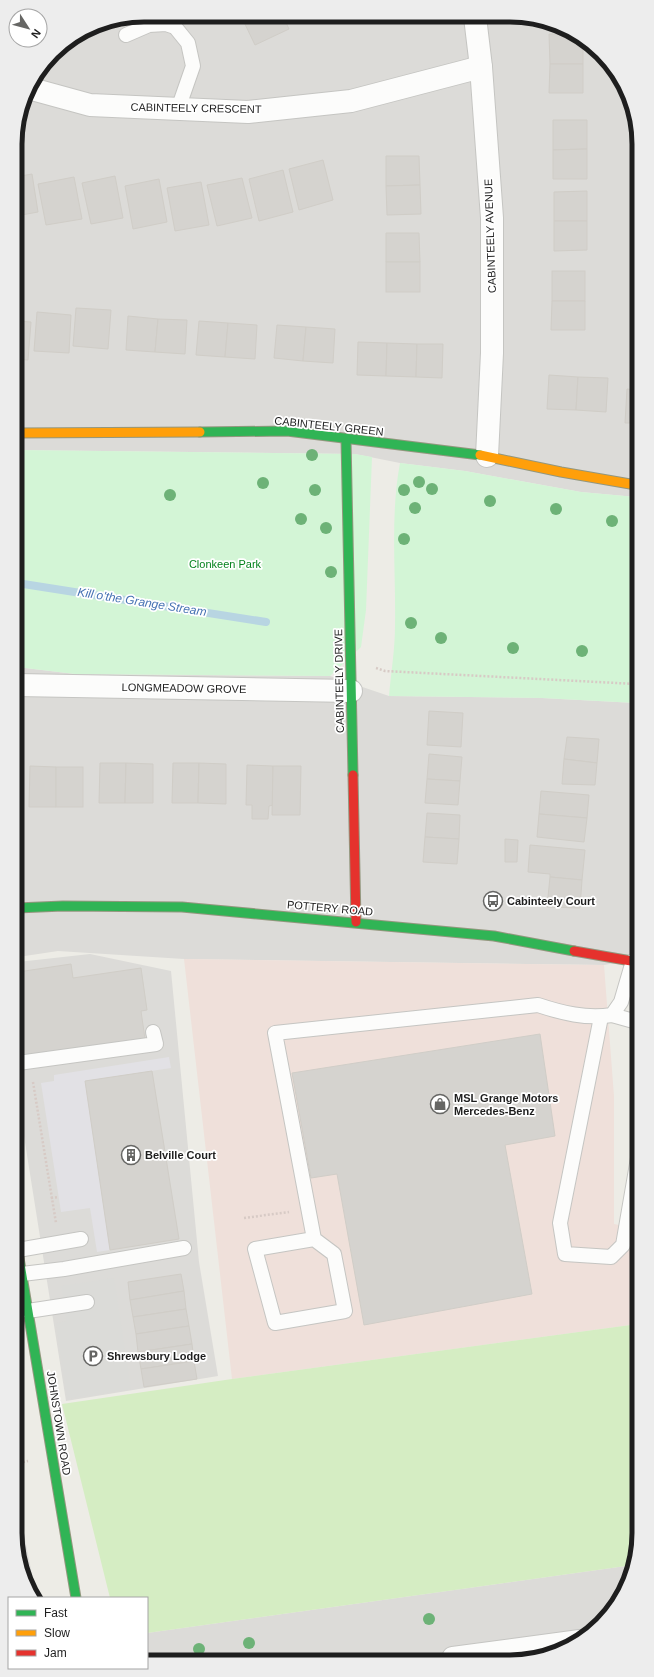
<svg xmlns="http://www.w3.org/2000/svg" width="654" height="1677" font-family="Helvetica,sans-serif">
<rect width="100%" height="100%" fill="#edece6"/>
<g fill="#dcdbd8">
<polygon points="144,15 535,17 567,28 601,53 635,111 636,497 581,492 465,471 400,463 355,454 16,450 15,135 28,87 59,47 95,25"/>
<polygon points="17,667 75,674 330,676 389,696 542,698 636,703 637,959 604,965 184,959 58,951 18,957"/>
<polygon points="90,954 171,971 199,1262 218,1376 66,1401 18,1098 18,962"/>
<polygon points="19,1511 22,1524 36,1595 19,1566"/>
<polygon points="633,1565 629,1582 607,1618 581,1640 543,1658 147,1659 147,1633"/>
</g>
<polygon fill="#efe0da" points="184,959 604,965 614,1096 614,1224 638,1229 638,1324 232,1379"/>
<polygon fill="#d5edc3" points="638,1324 639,1541 633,1565 147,1633 147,1598 110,1598 62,1404 232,1379"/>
<g fill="#d3f5d6">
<polygon points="16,450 355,454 372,457 366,610 361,647 330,676 75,674 17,667"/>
<path d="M400 463 465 471 581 492 636 497V703L542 698 389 696C391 673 395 649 395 626 396 572 390 516 400 463Z"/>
</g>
<polygon fill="#dbdbd8" points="114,1278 131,1389 67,1399 56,1323 66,1321 61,1286"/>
<polygon fill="#e2e1e5" points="169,1057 171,1068 85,1081 110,1250 97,1252 90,1208 61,1212 41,1083 54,1081 54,1075"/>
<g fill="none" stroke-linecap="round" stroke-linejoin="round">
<polyline stroke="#b8d5e2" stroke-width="8" points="17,583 266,622"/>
</g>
<g fill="#d5d3cf" stroke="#d0cdc7">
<polygon points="251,16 283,16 289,29 255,45 243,20"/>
<polygon points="549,34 576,34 583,40 583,64 550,64"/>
<polygon points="550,64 583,64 583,93 549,93"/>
<polygon points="553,120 587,120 587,149 553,150"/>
<polygon points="587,149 587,179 553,179 553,150"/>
<polygon points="386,156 419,156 420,185 386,186"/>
<polygon points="323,160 333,200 299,210 289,169"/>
<polygon points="283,170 293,212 259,221 249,179"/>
<polygon points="32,174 38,212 16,216 15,177"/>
<polygon points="115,176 123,218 91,224 82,183"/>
<polygon points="74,177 82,219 46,225 38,184"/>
<polygon points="242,178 252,218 217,226 207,185"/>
<polygon points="159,179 167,222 133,229 125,186"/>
<polygon points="201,182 209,225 175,231 167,188"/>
<polygon points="420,185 421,214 387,215 386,186"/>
<polygon points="587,191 587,221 554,221 554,192"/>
<polygon points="554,221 587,221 587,250 554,251"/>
<polygon points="386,233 419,233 420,262 386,262"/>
<rect x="386" y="262" width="34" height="30"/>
<rect x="552" y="271" width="33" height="30"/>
<polygon points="552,301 585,301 585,330 551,330"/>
<polygon points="76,308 111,310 108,349 73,346"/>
<polygon points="37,312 71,315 69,353 34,351"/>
<polygon points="128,316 158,319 155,352 126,350"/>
<polygon points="158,319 187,320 185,354 155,352"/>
<polygon points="16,321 31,322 28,360 16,359"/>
<polygon points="199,321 228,323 225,357 196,355"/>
<polygon points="228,323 257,325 255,359 225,357"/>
<polygon points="277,325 306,327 303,361 274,358"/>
<polygon points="306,327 335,329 333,363 303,361"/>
<polygon points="358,342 387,343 386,376 357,375"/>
<polygon points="387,343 417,344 416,377 386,376"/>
<polygon points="417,344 443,344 442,378 416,377"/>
<polygon points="549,375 578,377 576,410 547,409"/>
<polygon points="578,377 608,378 606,412 576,410"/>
<polygon points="627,389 635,390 636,423 625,423"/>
<polygon points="429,711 463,713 461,747 427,745"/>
<polygon points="567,737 599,739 597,763 564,759"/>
<polygon points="429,754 462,757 460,781 427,779"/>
<polygon points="564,759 597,763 595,785 562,784"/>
<polygon points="100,763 126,763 125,803 99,803"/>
<polygon points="126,763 153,764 153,803 125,803"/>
<polygon points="173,763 199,763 198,803 172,803"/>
<polygon points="199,763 226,764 226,804 198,803"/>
<polygon points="247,765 273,766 273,805 269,806 268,819 252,819 252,805 246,805"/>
<polygon points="30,766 56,767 56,807 29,807"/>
<polygon points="273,766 301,766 300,815 272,815"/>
<rect x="56" y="767" width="27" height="40"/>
<polygon points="427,779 460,781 458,805 425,803"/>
<polygon points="541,791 589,795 587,818 539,814"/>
<polygon points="427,813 460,815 459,839 425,837"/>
<polygon points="539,814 587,818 584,842 537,837"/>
<polygon points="425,837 459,839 457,864 423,862"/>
<polygon points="505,839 518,840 517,862 505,862"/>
<polygon points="530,845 585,850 582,880 550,877 550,874 528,872"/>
<polygon points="550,877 582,880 580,908 547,907"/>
<polygon points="71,964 73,978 141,968 147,1010 141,1011 145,1039 18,1058 18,972"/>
<polygon points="540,1034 555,1136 505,1145 532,1294 364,1325 337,1174 311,1178 292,1073"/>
<polygon points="152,1071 179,1239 110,1250 85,1081"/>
<polygon points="181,1274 184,1291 130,1300 128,1282"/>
<polygon points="184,1291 186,1309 133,1317 130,1300"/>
<polygon points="186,1309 189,1326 136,1334 133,1317"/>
<polygon points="189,1326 192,1344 138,1352 136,1334"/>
<polygon points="192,1344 194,1361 141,1369 138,1352"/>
<polygon points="194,1361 197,1379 144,1387 141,1369"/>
</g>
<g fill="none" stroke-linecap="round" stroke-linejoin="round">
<defs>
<g id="lane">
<polyline points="126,35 149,25 166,24 175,27 188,43 193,66 178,109"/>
<polyline points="612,1015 637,1022"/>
<polyline points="601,1017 560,1223 565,1254 611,1257 623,1245 638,1158"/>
<polyline points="18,1063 156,1044 153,1032"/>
<path d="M314 1239 334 1254 345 1311 275 1323 255 1249 314 1239 275 1033 538 1005C562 1013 586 1019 612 1015L621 1002 633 961"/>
<polyline points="18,1250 81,1239"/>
<polyline points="22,1274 64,1269 184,1248"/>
<polyline points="28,1311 87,1302"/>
</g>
<g id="street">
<polyline points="475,17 481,67 492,218 492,353 487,456"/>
<polyline points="28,88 90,105 248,112 351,101 481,67"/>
<polyline points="17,685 351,691"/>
<polyline points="453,1658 580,1641"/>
</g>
<g id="fast">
<polyline points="200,432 287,431 480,455"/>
<polyline points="346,439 353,775"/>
<polyline points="17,908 63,906 182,907 494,936 574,951"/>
<polyline points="18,1252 76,1598"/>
</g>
<g id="slow">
<polyline points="16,433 200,432"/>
<polyline points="480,455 561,472 636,485"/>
</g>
<g id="jam">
<polyline points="353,775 356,922"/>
<polyline points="574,951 637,962"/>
</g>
</defs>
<use href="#lane" stroke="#c5c5c2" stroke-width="16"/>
<use href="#street" stroke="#c5c5c2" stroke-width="24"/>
<use href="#fast" stroke="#93977e" stroke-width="11"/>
<use href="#slow" stroke="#93977e" stroke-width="11"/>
<use href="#jam" stroke="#93977e" stroke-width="11"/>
<g stroke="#d7cac5" stroke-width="2.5" stroke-dasharray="2 2" stroke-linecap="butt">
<polyline points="376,668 385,671 636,684"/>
<polyline points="33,1082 56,1223"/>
<polyline points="51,1198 58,1197"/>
<polyline points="244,1218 289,1212"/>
<polyline points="19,1463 28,1461"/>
</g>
<use href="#lane" stroke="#fcfcfb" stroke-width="14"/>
<use href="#street" stroke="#fcfcfb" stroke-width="22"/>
<use href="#fast" stroke="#30b455" stroke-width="9"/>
<use href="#slow" stroke="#ff9f0a" stroke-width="9"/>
<use href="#jam" stroke="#e5322d" stroke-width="9"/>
</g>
<g fill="#6db277">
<circle cx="312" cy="455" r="6"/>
<circle cx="419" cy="482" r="6"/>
<circle cx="263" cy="483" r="6"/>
<circle cx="432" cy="489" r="6"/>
<circle cx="315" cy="490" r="6"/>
<circle cx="404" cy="490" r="6"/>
<circle cx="170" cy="495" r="6"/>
<circle cx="490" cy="501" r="6"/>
<circle cx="415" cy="508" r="6"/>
<circle cx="556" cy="509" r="6"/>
<circle cx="301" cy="519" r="6"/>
<circle cx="612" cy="521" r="6"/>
<circle cx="326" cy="528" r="6"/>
<circle cx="404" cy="539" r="6"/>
<circle cx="331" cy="572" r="6"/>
<circle cx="411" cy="623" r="6"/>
<circle cx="441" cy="638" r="6"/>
<circle cx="513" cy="648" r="6"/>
<circle cx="582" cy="651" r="6"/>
<circle cx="429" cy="1619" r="6"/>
<circle cx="249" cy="1643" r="6"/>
<circle cx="199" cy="1649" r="6"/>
</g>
<defs>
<symbol id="bus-ring" viewBox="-11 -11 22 22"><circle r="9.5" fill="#fff" stroke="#666664" stroke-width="1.5"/><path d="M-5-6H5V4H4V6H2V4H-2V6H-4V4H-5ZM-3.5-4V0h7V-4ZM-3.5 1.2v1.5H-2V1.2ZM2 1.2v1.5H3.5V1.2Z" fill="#666664"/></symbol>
<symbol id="shop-ring" viewBox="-11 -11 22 22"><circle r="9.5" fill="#fff" stroke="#666664" stroke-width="1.5"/><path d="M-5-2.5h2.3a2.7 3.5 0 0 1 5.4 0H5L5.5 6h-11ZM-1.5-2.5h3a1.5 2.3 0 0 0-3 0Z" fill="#666664"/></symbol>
<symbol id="building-ring" viewBox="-11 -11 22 22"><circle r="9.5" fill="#fff" stroke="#666664" stroke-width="1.5"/><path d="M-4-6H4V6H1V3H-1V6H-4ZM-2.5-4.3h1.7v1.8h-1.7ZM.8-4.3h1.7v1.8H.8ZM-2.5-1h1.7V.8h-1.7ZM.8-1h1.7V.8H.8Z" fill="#666664"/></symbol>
<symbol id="parking-ring" viewBox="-11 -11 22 22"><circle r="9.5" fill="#fff" stroke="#666664" stroke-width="1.5"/><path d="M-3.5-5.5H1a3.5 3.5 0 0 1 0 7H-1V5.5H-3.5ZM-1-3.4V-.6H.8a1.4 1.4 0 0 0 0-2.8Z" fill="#666664"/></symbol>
</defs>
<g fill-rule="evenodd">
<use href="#bus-ring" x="482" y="890" width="22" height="22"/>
<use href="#shop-ring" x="429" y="1093" width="22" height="22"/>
<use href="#building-ring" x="120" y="1144" width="22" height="22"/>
<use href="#parking-ring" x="82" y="1345" width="22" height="22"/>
</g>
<g text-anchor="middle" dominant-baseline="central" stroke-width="3.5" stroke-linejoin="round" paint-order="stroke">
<g font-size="11" fill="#1e1e1e" stroke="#fff">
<text transform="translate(196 108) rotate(1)">CABINTEELY CRESCENT</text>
<text transform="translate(490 236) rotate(-92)">CABINTEELY AVENUE</text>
<text transform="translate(329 426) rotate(6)">CABINTEELY GREEN</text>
<text transform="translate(339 681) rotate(-91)">CABINTEELY DRIVE</text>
<text transform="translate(184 688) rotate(1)">LONGMEADOW GROVE</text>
<text transform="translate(330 908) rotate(5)">POTTERY ROAD</text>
<text transform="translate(59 1423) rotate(81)">JOHNSTOWN ROAD</text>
</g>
<g font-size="11" fill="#05831d" stroke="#fff">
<text x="225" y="564">Clonkeen Park</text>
</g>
<g font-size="11" font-weight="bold" fill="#1e1e1e" stroke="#fff" text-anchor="start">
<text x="507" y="901">Cabinteely Court</text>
<text x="454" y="1098">MSL Grange Motors<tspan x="454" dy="13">Mercedes-Benz</tspan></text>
<text x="145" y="1155">Belville Court</text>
<text x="107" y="1356">Shrewsbury Lodge</text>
</g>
<g font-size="12" font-style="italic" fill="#4571b3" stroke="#fff">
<text transform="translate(142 602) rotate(9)">Kill o'the Grange Stream</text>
</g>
</g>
<path d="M0 0H654V1677H0ZM144 22H510A122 122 0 0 1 632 144V1533A122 122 0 0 1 510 1655H144A122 122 0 0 1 22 1533V144A122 122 0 0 1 144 22Z" fill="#ededed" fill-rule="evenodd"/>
<path fill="none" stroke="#1e1e1e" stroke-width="5" d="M144 22H510A122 122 0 0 1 632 144V1533A122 122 0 0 1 510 1655H144A122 122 0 0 1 22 1533V144A122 122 0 0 1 144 22Z"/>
<rect x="8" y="1597" width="140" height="72" fill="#ffffff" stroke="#a5a5a5"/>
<rect x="16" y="1610" width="20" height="6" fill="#30b455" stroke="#a5a5a5"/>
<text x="44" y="1617" font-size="12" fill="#1e1e1e">Fast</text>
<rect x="16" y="1630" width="20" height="6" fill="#ff9f0a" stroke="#a5a5a5"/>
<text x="44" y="1637" font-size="12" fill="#1e1e1e">Slow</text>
<rect x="16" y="1650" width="20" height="6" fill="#e5322d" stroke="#a5a5a5"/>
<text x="44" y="1657" font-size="12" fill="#1e1e1e">Jam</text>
<g transform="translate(28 28) rotate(126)"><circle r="19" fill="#ffffff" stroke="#a5a5a5"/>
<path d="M0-3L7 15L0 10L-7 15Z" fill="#666664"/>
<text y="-6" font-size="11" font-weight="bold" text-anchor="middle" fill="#1e1e1e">N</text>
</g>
</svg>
